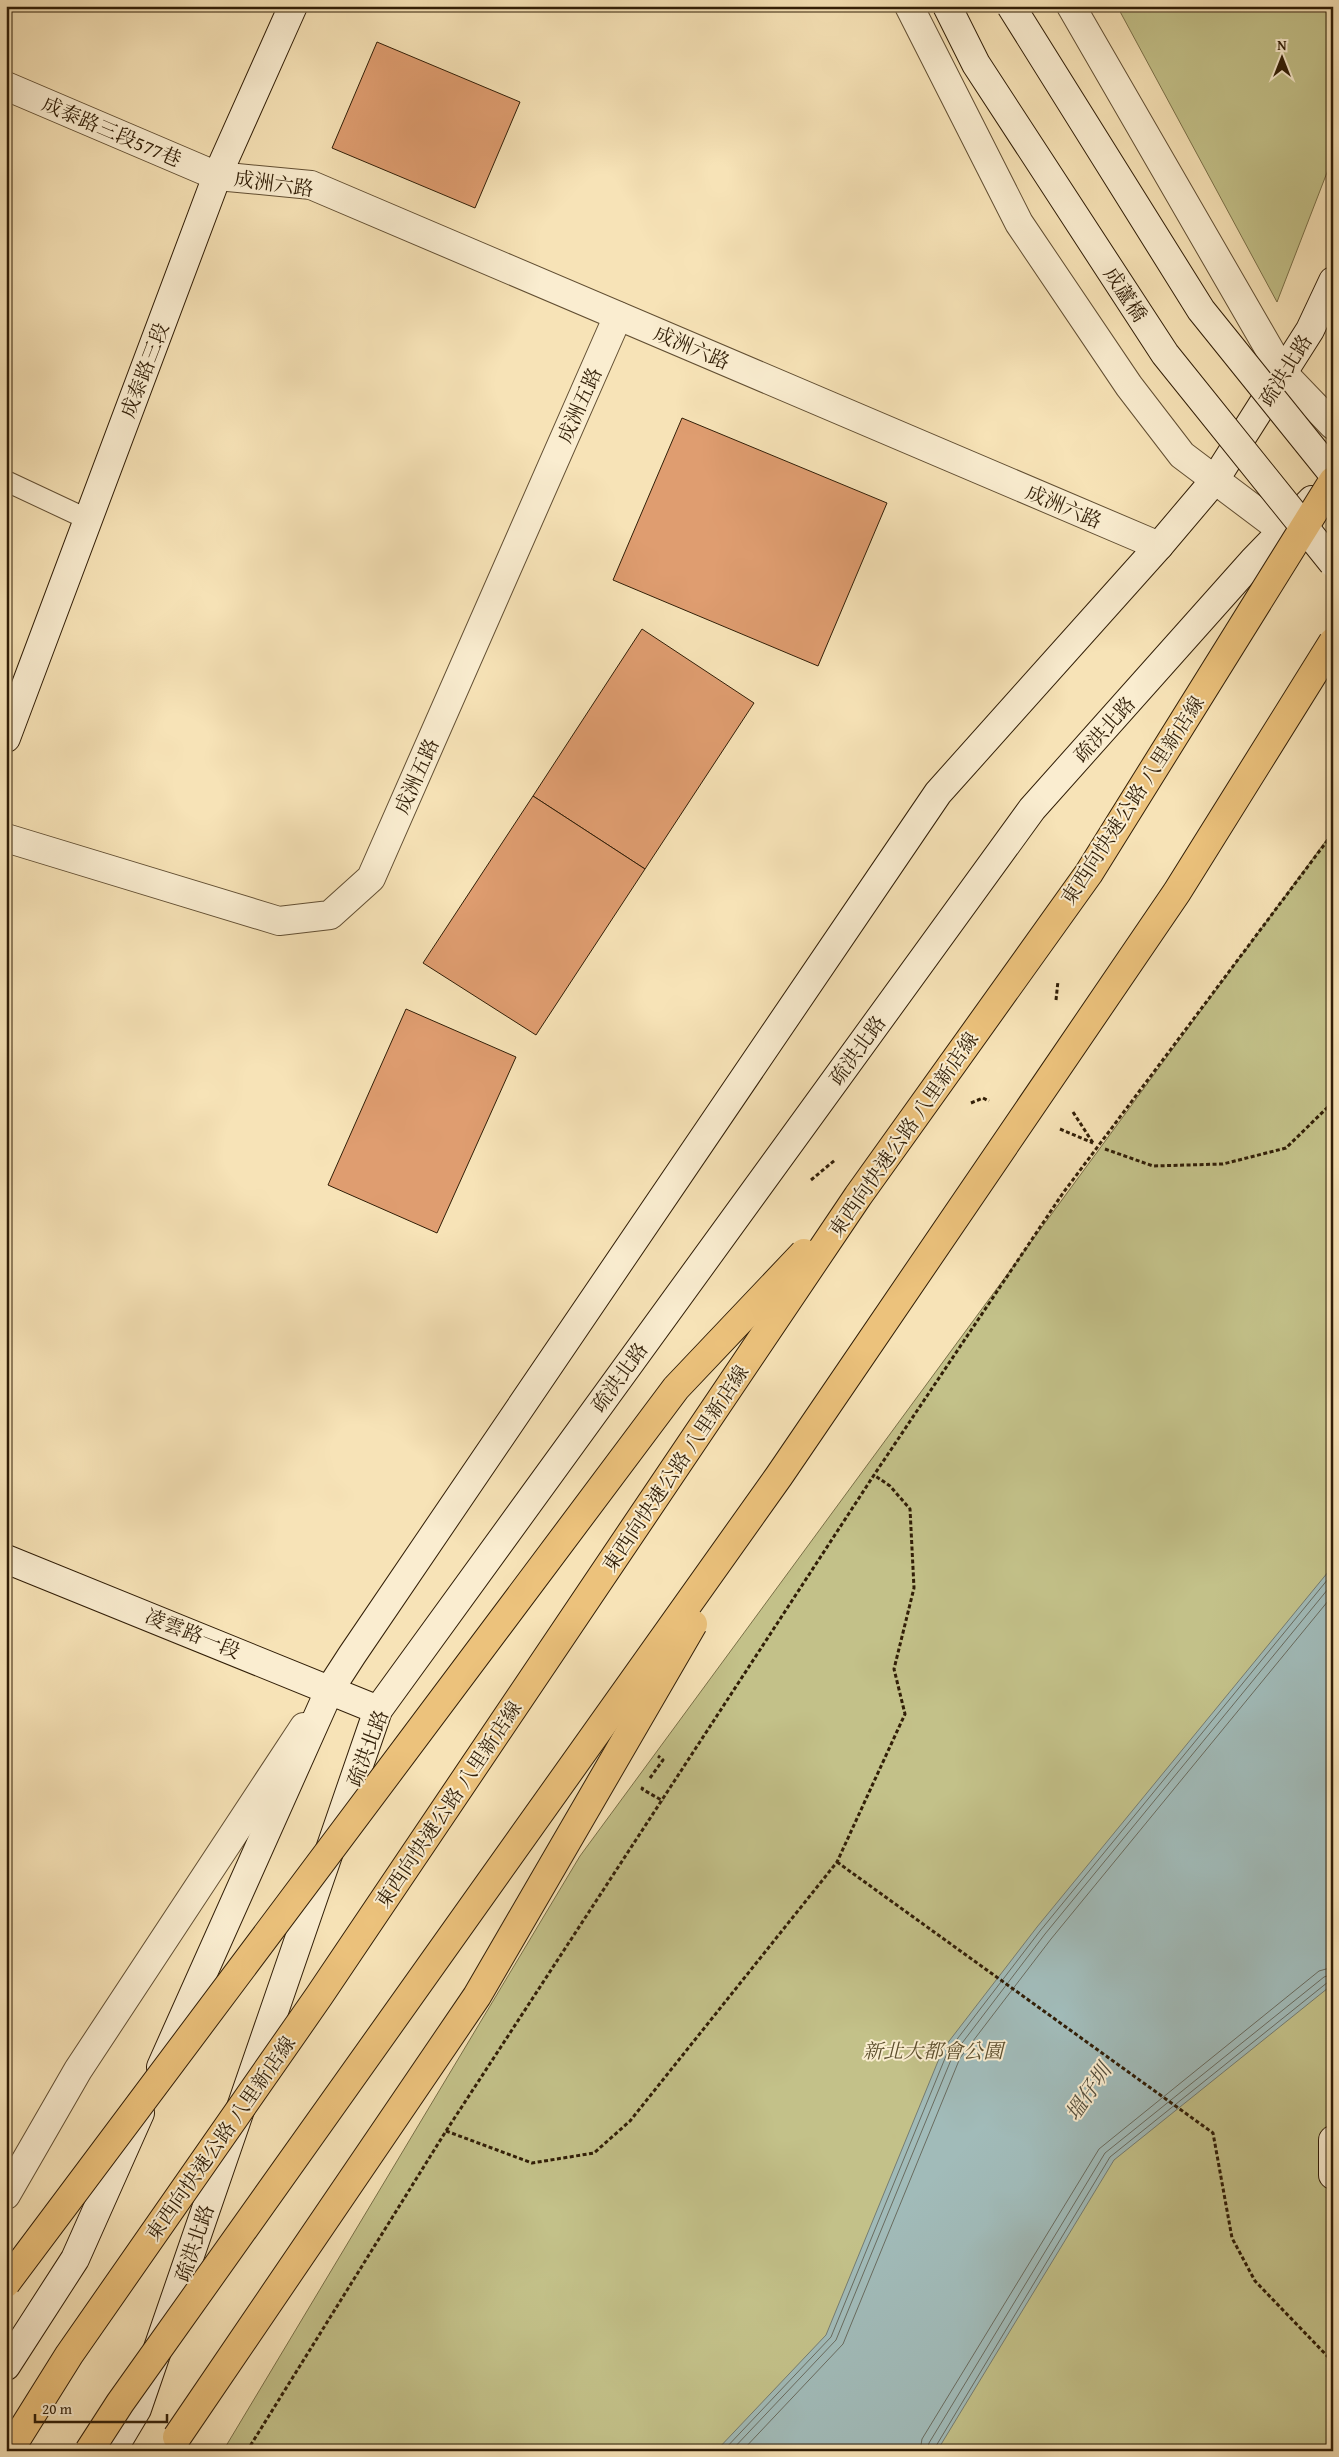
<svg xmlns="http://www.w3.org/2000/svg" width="1339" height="2457" font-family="'Gentium Book Plus','Noto Serif TC',serif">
<rect width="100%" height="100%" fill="#f7e3b7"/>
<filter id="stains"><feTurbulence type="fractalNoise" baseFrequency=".004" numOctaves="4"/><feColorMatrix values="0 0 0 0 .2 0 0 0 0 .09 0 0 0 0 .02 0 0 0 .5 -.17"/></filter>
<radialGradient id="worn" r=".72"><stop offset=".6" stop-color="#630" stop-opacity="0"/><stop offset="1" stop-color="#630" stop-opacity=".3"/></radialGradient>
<g fill="#c3c189" stroke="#7a7048">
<polygon points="1117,6 1333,6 1333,157 1277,302"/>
<polygon points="1333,831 1333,2451 223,2451 580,1856"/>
</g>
<polygon fill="#a1bbb9" stroke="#747c72" points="1333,1566 1333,1984 1114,2160 937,2451 716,2451 826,2335 943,2049 1037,1927"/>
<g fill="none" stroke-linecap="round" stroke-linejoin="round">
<g stroke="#696c60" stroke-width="1">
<polyline points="723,2451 831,2337 948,2051 1040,1931 1333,1573"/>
<polyline points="731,2451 836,2340 953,2055 1045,1934 1333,1583"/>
<polyline points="742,2451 843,2344 960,2058 1051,1939 1333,1595"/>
<polyline points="920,2451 922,2439 1099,2149 1319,1971 1333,1967"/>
<polyline points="927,2451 929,2443 1105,2153 1324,1977 1333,1974"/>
<polyline points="933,2451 1110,2157 1328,1982 1333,1981"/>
</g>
</g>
<g fill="#df9d70" stroke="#311e07">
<polygon points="377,42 520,102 475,208 332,148"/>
<polygon points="682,418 887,503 818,666 613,580"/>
<polygon points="642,629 754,703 645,869 533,796"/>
<polygon points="533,796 645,869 536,1035 423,963"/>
<polygon points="406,1009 516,1057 437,1233 328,1185"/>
</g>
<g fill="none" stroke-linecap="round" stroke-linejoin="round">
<defs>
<polyline id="lane" points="6,481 87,519"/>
<g id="street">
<polyline points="909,6 1019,223 1129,386 1182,455 1283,531"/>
<polyline points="1071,6 1283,373 1333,425"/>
<polyline points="6,86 217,176 311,185 1159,546"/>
<polyline points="6,838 279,921 330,915 371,878 618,316"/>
<polyline points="6,2195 78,2070 304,1727"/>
</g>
<g id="secondary">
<polyline points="6,738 217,176 293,6"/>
<polyline points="6,1559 378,1710"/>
<polyline points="161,2067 330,1689 352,1655 938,793 1159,546 1214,481 1310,330 1333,281"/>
<polyline points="1333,2140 1333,2175"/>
<polyline points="6,2366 75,2259 140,2113"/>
<polyline points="112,2451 137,2409 378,1710 1032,809 1253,561 1312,500"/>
</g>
</defs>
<use href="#lane" stroke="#624f33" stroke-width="22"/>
<use href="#street" stroke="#624f33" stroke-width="30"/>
<use href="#secondary" stroke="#311e07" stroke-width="30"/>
<g stroke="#311e07" stroke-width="3" stroke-dasharray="4 2.5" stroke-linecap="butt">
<polyline points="1056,1000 1058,981"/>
<polyline points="971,1103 983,1098 989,1101"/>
<polyline points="1073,1112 1093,1143"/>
<polyline points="1060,1129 1093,1143"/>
<polyline points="1105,1149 1153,1166 1223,1164 1286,1148 1333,1102"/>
<polyline points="811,1180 835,1160"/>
<polyline points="650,1778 663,1760 658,1756"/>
<polyline points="643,1787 642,1789 663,1801"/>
<polyline points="837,1862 1213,2133 1232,2238 1255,2281 1333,2362"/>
<polyline points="446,2131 532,2163 594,2153 630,2121 837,1862 905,1714 894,1669 914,1588 910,1509 890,1486 874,1475"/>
<polyline points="247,2451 446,2131 874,1475 1063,1193 1333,833"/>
</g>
<use href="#lane" stroke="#faedd0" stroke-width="20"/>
<use href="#street" stroke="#faedd0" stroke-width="28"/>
<use href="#secondary" stroke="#faedd0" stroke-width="28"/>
<defs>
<g id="secondary-bridge">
<polyline points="947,6 976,64 1165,354 1333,563"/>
<polyline points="1011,6 1201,310 1333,474"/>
</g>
<g id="highway-bridge">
<polyline points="6,2283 676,1388 804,1253"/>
<polyline points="177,2437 477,1996 693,1624"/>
<polyline points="9,2451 69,2355 319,1996 858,1196 1089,873 1333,481"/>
<polyline points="89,2451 120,2403 779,1476 1177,892 1333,642"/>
</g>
</defs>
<use href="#secondary-bridge" stroke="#311e07" stroke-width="30" stroke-linecap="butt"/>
<use href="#highway-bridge" stroke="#311e07" stroke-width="30" stroke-linecap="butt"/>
<use href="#secondary-bridge" stroke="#faedd0" stroke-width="28"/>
<use href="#highway-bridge" stroke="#ecc27c" stroke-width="28"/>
</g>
<g text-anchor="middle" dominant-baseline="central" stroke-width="4" stroke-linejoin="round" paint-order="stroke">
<g font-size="20" fill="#311e07" stroke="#faedd0">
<text transform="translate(112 131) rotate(23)">成泰路三段577巷</text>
<text transform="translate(274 183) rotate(8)">成洲六路</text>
<text transform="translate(1126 294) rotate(57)">成蘆橋</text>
<text transform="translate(692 347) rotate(23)">成洲六路</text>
<text transform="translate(144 370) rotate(-69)">成泰路三段</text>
<text transform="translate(1285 370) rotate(-58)">疏洪北路</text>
<text transform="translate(579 405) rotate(-66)">成洲五路</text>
<text transform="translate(1064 506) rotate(23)">成洲六路</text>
<text transform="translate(1104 729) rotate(-48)">疏洪北路</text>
<text transform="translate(416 776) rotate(-66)">成洲五路</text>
<text transform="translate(1132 800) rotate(-57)">東西向快速公路 八里新店線</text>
<text transform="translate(857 1050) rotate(-54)">疏洪北路</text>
<text transform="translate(903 1134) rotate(-55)">東西向快速公路 八里新店線</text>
<text transform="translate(619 1377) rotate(-54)">疏洪北路</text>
<text transform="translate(675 1468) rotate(-56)">東西向快速公路 八里新店線</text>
<text transform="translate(193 1633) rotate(22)">凌雲路一段</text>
<text transform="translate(367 1748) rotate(-69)">疏洪北路</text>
<text transform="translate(448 1804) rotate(-56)">東西向快速公路 八里新店線</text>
<text transform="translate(220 2138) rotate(-55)">東西向快速公路 八里新店線</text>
<text transform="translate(194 2243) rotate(-71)">疏洪北路</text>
</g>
<g font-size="20" font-style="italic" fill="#5d4f2e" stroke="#faedd0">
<text x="933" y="2050">新北大都會公園</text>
</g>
<g font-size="21" font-style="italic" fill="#534d3c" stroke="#faedd0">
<text transform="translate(1088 2092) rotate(-56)">塭仔圳</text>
</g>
</g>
<rect width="1339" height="2457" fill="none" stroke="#f7e3b7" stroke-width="25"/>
<rect x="8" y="8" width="1324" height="2442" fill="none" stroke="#311e07" stroke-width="2.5"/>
<rect x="12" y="12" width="1314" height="2432" fill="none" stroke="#311e07"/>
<g transform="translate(1282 58)" stroke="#faedd0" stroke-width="4" paint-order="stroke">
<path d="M0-4L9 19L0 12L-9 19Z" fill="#311e07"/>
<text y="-8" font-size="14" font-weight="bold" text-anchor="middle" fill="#311e07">N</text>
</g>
<path d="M35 2414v8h132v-8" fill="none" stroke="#311e07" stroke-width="2.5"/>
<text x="42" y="2414" font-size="15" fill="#311e07" stroke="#faedd0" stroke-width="4" paint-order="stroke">20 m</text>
<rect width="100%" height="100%" filter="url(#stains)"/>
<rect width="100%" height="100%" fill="url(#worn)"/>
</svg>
